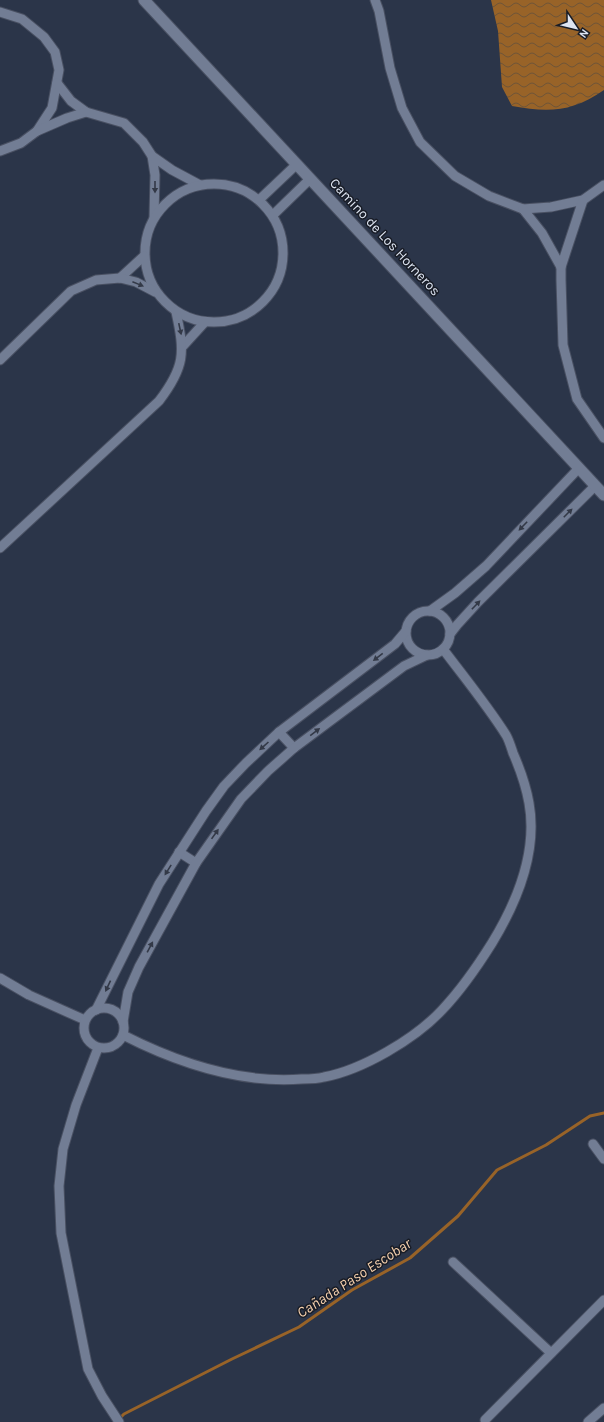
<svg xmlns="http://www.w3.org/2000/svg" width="604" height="1422" font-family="Karla,sans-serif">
<defs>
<pattern id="water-waves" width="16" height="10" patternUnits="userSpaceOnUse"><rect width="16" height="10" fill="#986328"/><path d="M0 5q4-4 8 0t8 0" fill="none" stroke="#6e5438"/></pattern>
</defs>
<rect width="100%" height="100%" fill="#2b3549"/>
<path fill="url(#water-waves)" d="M491 0H604V90C572 112 549 113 512 106L502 87 498 31Z"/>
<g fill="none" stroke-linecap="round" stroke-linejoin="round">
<polyline stroke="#986328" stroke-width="3" points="118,1420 124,1414 232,1359 299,1327 352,1290 410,1258 458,1216 497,1170 546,1145 590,1116 604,1113"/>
<defs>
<g id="minor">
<polyline points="375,0 379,11 390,68 402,108 420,142 455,176 489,196 523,209 551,207 583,200 604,185"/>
<polyline points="0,12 22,19 44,37 55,52 59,70 52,108 37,131"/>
<polyline points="57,83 71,101 86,112"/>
<polyline points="0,151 21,143 37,131 67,118 86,112 124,123 143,142 152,156 155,175 154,217"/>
<polyline points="152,156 172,170 200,185"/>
<circle cx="214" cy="253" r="69"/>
<polyline points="259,200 297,164"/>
<polyline points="583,200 561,267 561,280 563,345 577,399 604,438"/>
<polyline points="523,209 542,233 561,267"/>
<polyline points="273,215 310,179"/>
<polyline points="120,278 144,256"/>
<polyline points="183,346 204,323"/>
<polyline points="0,360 71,291 96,280 120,278 136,282 155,292"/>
<path d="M0 548 159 401C185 367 185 353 176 312"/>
<polyline points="430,611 455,593 486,566 579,468"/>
<circle cx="428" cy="633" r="22"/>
<polyline points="450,634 457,625 478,602 595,486"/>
<polyline points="279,732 294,748"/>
<polyline points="179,852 196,863"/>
<polyline points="0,978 29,995 85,1020"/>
<circle cx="104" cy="1028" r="20"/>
<polyline points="96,1010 159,884 206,811 224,786 246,763 279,732 395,644 406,631"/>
<polyline points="123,1022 128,992 139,967 196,863 241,799 268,771 294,748 404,666 427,655"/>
<path d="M123 1035C178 1063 239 1084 302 1079 309 1079 317 1079 324 1077 362 1070 415 1039 442 1010 461 990 477 967 492 943 517 902 538 853 529 803 526 786 520 769 513 753 511 747 509 740 506 735 487 705 464 677 443 649"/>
<polyline points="98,1048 76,1105 63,1149 59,1186 61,1233 88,1369 102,1396 119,1422"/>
<polyline points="593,1144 604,1159"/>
<polyline points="453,1262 551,1353"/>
<polyline points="485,1420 604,1300"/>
<polyline points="588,1422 604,1408"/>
</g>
<polyline id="tertiary" points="144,0 604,495"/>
</defs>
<use href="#minor" stroke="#495062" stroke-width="11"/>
<use href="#tertiary" stroke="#495062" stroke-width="13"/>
<use href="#minor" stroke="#727d94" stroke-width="9"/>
<use href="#tertiary" stroke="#727d94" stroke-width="11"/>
</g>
<defs><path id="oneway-solid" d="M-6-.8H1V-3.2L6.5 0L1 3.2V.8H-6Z"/></defs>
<g fill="#333947">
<use href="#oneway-solid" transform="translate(155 187) rotate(90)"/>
<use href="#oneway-solid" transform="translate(138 284) rotate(22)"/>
<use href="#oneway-solid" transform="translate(180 329) rotate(78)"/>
<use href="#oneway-solid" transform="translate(568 513) rotate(-45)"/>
<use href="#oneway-solid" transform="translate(523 526) rotate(134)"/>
<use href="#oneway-solid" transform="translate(476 605) rotate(-46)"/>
<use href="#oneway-solid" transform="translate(378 657) rotate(142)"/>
<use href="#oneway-solid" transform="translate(315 732) rotate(-37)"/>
<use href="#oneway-solid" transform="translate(264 746) rotate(138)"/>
<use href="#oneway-solid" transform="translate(215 834) rotate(-55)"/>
<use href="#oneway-solid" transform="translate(168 870) rotate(122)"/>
<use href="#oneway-solid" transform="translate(150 947) rotate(-62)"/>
<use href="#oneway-solid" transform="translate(108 986) rotate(115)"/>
</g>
<g text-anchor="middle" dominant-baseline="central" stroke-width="3" stroke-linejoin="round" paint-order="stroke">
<g font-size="14" fill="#dee5f2" stroke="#181c26">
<text transform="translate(385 237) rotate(47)">Camino de Los Horneros</text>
</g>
<g font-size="15" font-style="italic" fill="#f5d0ad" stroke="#181c26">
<text transform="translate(354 1278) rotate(-33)">Cañada Paso Escobar</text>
</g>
</g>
<g transform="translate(576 28) rotate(125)" stroke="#181c26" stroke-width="3" paint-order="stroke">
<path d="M0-3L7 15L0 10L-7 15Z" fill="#dee5f2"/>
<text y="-6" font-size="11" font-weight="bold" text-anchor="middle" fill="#dee5f2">N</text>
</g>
</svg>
